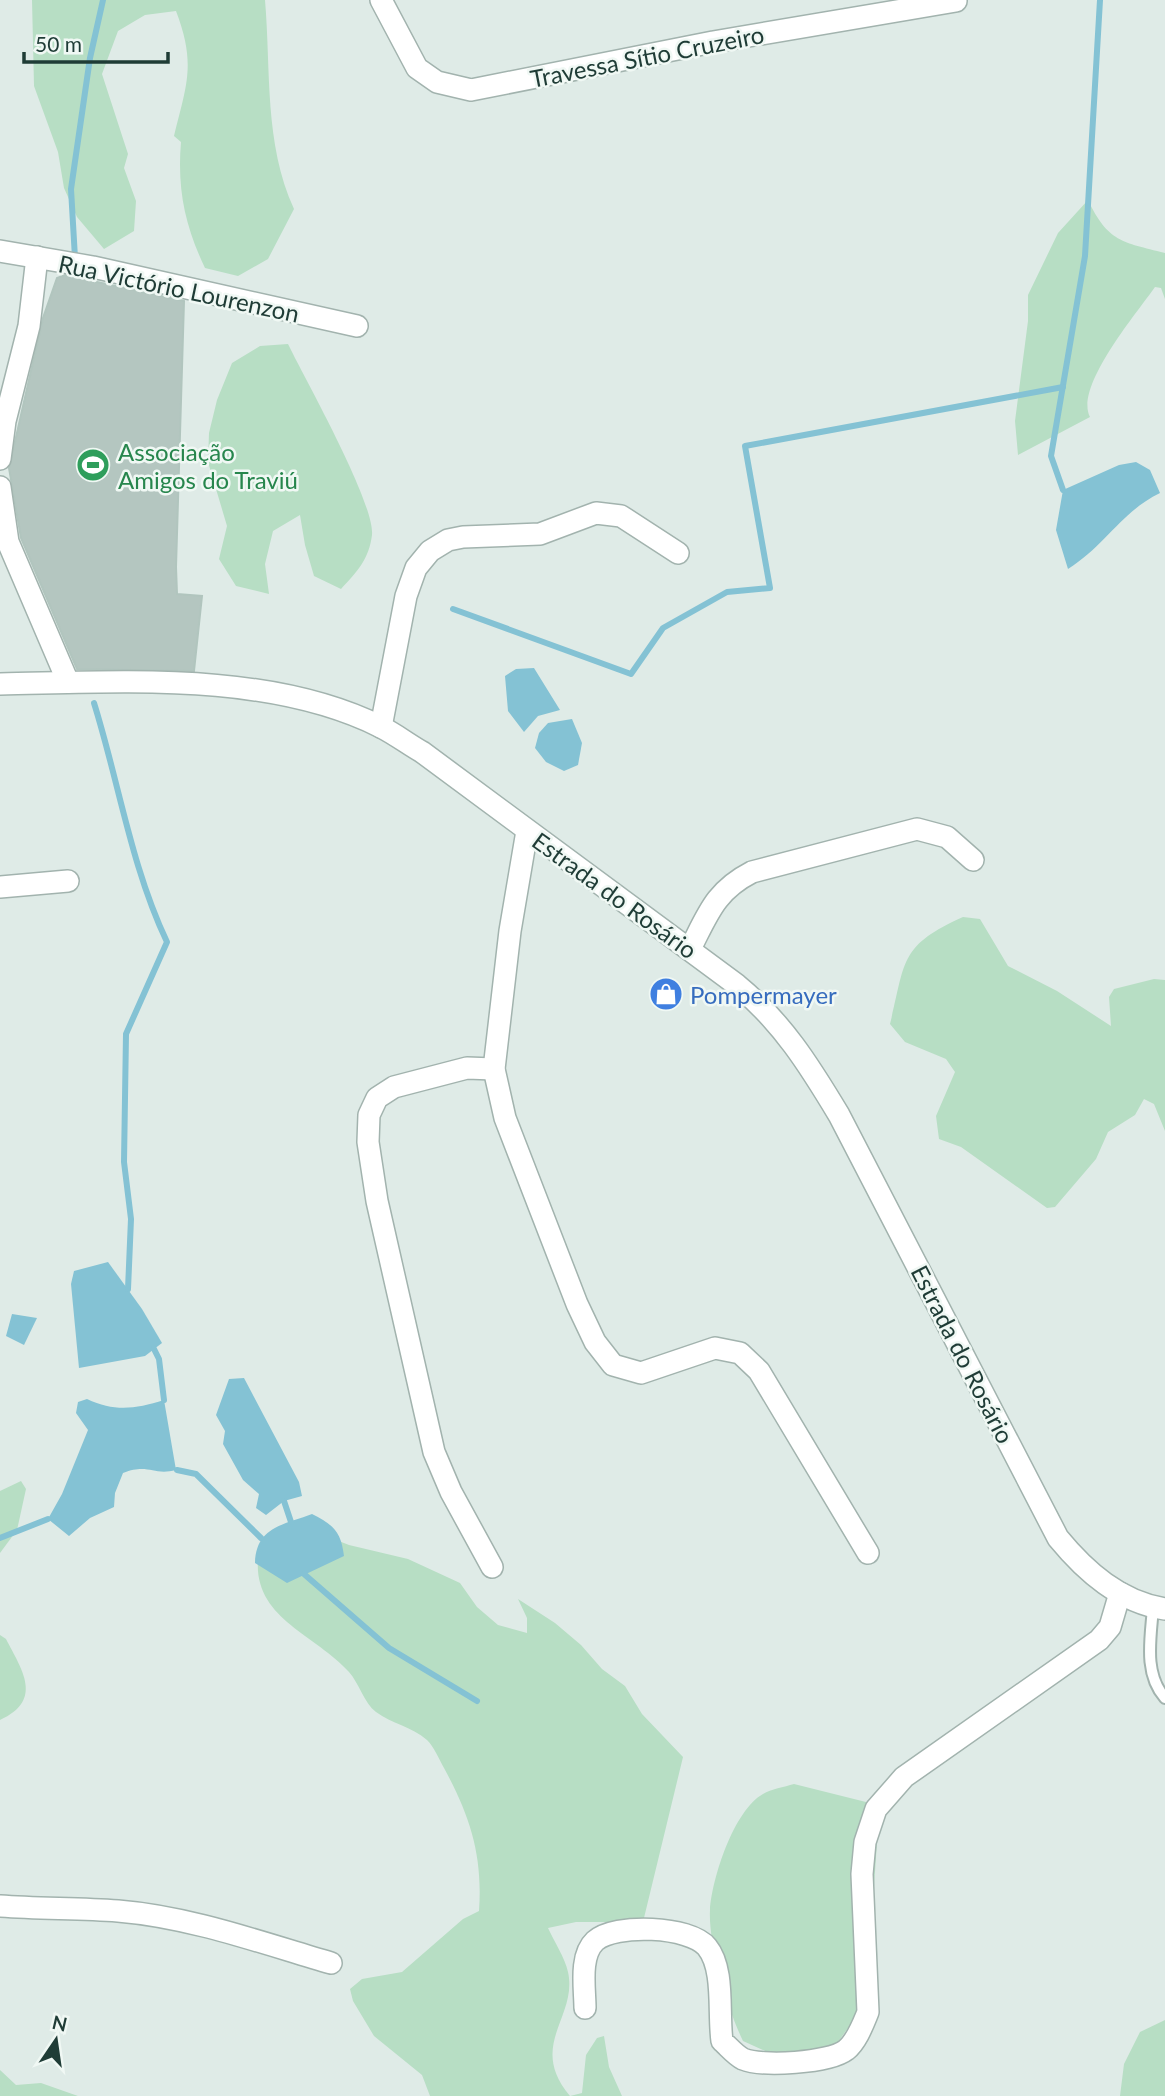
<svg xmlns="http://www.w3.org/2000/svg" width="1165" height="2096" font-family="Lato,sans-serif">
<rect width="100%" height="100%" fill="#dfebe7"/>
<g fill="#b7dec4">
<path d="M32 0H265C271 71 264 143 294 209L268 259 238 276 205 268C185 226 177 189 181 142L174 136C187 83 196 64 176 11L145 15 118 31 102 74 128 154 124 168 136 201 134 231 104 249 77 217 64 188 58 152 34 86Z"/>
<path d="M1088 200C1108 242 1122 242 1165 253V299L1161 288 1155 287C1137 313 1074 387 1090 417L1018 455 1015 421 1028 321V295L1058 233Z"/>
<path d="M288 344C305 379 375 503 372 535 369 559 357 572 341 589L314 576 305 545 300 515 273 531 265 564 269 594 236 586 219 559 227 526 208 462 209 433 217 400 232 363 260 346Z"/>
<path d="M963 917 980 919 1008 966 1057 991 1111 1026 1109 997 1114 989 1154 979 1165 980V1131L1154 1104 1144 1099 1135 1115 1108 1132 1096 1159 1055 1207 1047 1208 961 1147 939 1139 936 1116 955 1072 946 1059 905 1042 890 1024C906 960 899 946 963 917Z"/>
<polygon points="21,1481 26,1489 17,1530 0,1553 0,1491"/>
<path d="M321 1534 349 1545 408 1559 460 1583 477 1607 498 1625 527 1633V1618L518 1599 555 1623 581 1645 602 1669 625 1686 642 1714 683 1757 643 1922H576L548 1928C554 1941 565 1958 568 1972 578 2017 527 2045 570 2096L582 2093 586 2055 597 2038 604 2036 609 2067 622 2096H430L422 2075 374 2036 353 2001 350 1989 362 1979 402 1972 463 1919 479 1911C483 1855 470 1816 444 1768 439 1759 434 1747 427 1740 411 1726 392 1724 376 1712 364 1703 359 1683 349 1672 313 1632 248 1617 259 1551Z"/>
<path d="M0 1635 6 1639C22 1670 44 1700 0 1720Z"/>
<path d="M794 1784 866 1802 879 1813 867 1989 853 2021 835 2046 774 2055 743 2041C728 2010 708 1944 710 1910 712 1878 734 1810 763 1794 771 1789 784 1787 794 1784Z"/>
<polygon points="1165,2020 1165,2096 1120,2096 1124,2064 1140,2032"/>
<polygon points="0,2070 16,2085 41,2083 78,2096 0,2096"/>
</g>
<g fill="#84c2d4">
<path d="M1136 462 1150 470 1160 493C1121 512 1106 545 1068 569L1056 530 1063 490 1119 465Z"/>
<polygon points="534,668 560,710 538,716 524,732 508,711 505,676 516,669"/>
<polygon points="572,719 582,743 578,765 564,771 546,762 535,748 539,733 548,723"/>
<polygon points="108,1262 142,1309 162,1343 145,1356 79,1368 71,1284 74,1271"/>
<polygon points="12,1314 37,1318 24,1345 6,1336"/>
<polygon points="244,1378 299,1482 302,1496 284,1501 266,1515 256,1508 259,1494 243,1480 223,1444 225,1431 216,1415 229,1379"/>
<path d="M87 1399C115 1412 135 1409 164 1400L176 1470C153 1476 149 1463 123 1473L115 1493 114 1507 90 1518 69 1536 48 1519 62 1494 88 1430 76 1413 78 1402Z"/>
<path d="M312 1514C334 1525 341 1532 344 1556L287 1583 255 1563C256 1527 283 1525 312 1514Z"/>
</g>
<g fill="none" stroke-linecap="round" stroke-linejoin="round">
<g stroke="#84c2d4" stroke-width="6">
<polyline points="75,258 71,189 90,58 103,0"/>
<polyline points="1063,490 1051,456 1085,256 1100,0"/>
<polyline points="453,609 631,674 663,628 727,592 770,588 745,446 1063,387"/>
<path d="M94 703C119 783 131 866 167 942L126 1034 124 1162 131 1219 128 1289"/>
<polyline points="154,1349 159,1359 164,1400"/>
<polyline points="177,1470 196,1474 261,1538"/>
<polyline points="284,1501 291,1522"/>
<polyline points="0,1538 48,1519"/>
<polyline points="304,1574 389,1648 477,1701"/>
</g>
</g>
<polygon fill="#b4c6c0" stroke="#b1c5be" stroke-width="2" points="65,275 184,301 176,567 177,594 202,596 194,671 77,669 21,538 9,468 43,318 57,278"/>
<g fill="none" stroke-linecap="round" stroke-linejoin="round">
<defs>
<path id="service" d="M1153 1607C1151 1637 1143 1673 1165 1698"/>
<g id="minor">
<polyline points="381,0 417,68 437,82 471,90 713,42 956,1"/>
<polyline points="0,251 93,267 357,326"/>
<polyline points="0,459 5,421 29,326 37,257"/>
<polyline points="0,487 8,542 68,682"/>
<path d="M0 684C122 682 269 671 381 727 395 734 408 744 422 752L737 985C782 1022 809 1065 839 1115L1058 1538C1086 1572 1120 1602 1165 1609"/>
<polyline points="381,727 406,596 416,568 430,551 448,540 463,537 540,534 596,513 621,516 678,553"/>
<polyline points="527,831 510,931 494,1069 505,1118 577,1304 595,1342 613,1365 641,1373 715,1348 740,1353 759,1371 868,1553"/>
<polyline points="0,887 68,881"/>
<path d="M690 949C708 914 715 891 752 872L917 829 947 837 973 860"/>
<polyline points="492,1567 451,1492 434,1452 377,1201 368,1142 369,1115 377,1098 394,1087 467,1068 494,1069"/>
<path d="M0 1906C39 1909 79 1908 118 1911 191 1917 262 1943 331 1963"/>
<path d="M585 2008C585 1989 579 1956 595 1941 615 1923 690 1926 707 1947 725 1969 718 2013 722 2041 728 2046 735 2055 743 2059 762 2067 829 2063 846 2050 857 2041 863 2024 868 2012L862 1874 865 1842 876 1809 904 1777 1099 1640 1110 1627 1120 1593"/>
</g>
</defs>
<use href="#service" stroke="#a2b3ae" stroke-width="14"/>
<use href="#minor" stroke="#a2b3ae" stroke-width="24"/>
<use href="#service" stroke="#fff" stroke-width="10"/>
<use href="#minor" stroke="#fff" stroke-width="21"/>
</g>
<defs>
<symbol id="stadium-disc" viewBox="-11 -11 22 22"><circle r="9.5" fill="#2e9e5b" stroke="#f0f8f4"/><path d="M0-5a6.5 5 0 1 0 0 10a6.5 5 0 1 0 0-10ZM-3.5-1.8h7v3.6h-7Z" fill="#fff"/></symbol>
<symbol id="shop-disc" viewBox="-11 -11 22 22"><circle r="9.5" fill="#3f7fe0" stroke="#f0f8f4"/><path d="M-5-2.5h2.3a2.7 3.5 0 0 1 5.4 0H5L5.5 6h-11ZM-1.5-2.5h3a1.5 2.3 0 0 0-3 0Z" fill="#fff"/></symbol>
</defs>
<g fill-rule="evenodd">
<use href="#stadium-disc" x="74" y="446" width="38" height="38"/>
<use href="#shop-disc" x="647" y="975" width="38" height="38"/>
</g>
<g text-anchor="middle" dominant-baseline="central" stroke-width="5" stroke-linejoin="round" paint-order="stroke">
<g font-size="24" fill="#1f3c36" stroke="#f0f8f4">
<text transform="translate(647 56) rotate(-11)">Travessa Sítio Cruzeiro</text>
<text transform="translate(179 288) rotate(12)">Rua Victório Lourenzon</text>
<text transform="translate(615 895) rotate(36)">Estrada do Rosário</text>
<text transform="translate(963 1354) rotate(63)">Estrada do Rosário</text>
</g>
<g font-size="24" fill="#27864d" stroke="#f0f8f4" text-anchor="start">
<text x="118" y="451">Associação<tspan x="118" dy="28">Amigos do Traviú</tspan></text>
</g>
<g font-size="24" fill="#366cbe" stroke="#f0f8f4" text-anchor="start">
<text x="690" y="994">Pompermayer</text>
</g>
</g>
<g transform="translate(56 2040) rotate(13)" stroke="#f0f8f4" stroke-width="5" paint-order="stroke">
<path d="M0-5L12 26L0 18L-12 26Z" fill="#1f3c36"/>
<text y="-10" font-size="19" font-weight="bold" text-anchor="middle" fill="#1f3c36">N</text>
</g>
<path d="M24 52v10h144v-10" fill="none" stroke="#1f3c36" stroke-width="3.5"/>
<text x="35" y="52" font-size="21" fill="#1f3c36" stroke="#f0f8f4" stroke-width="5" paint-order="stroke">50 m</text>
</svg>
